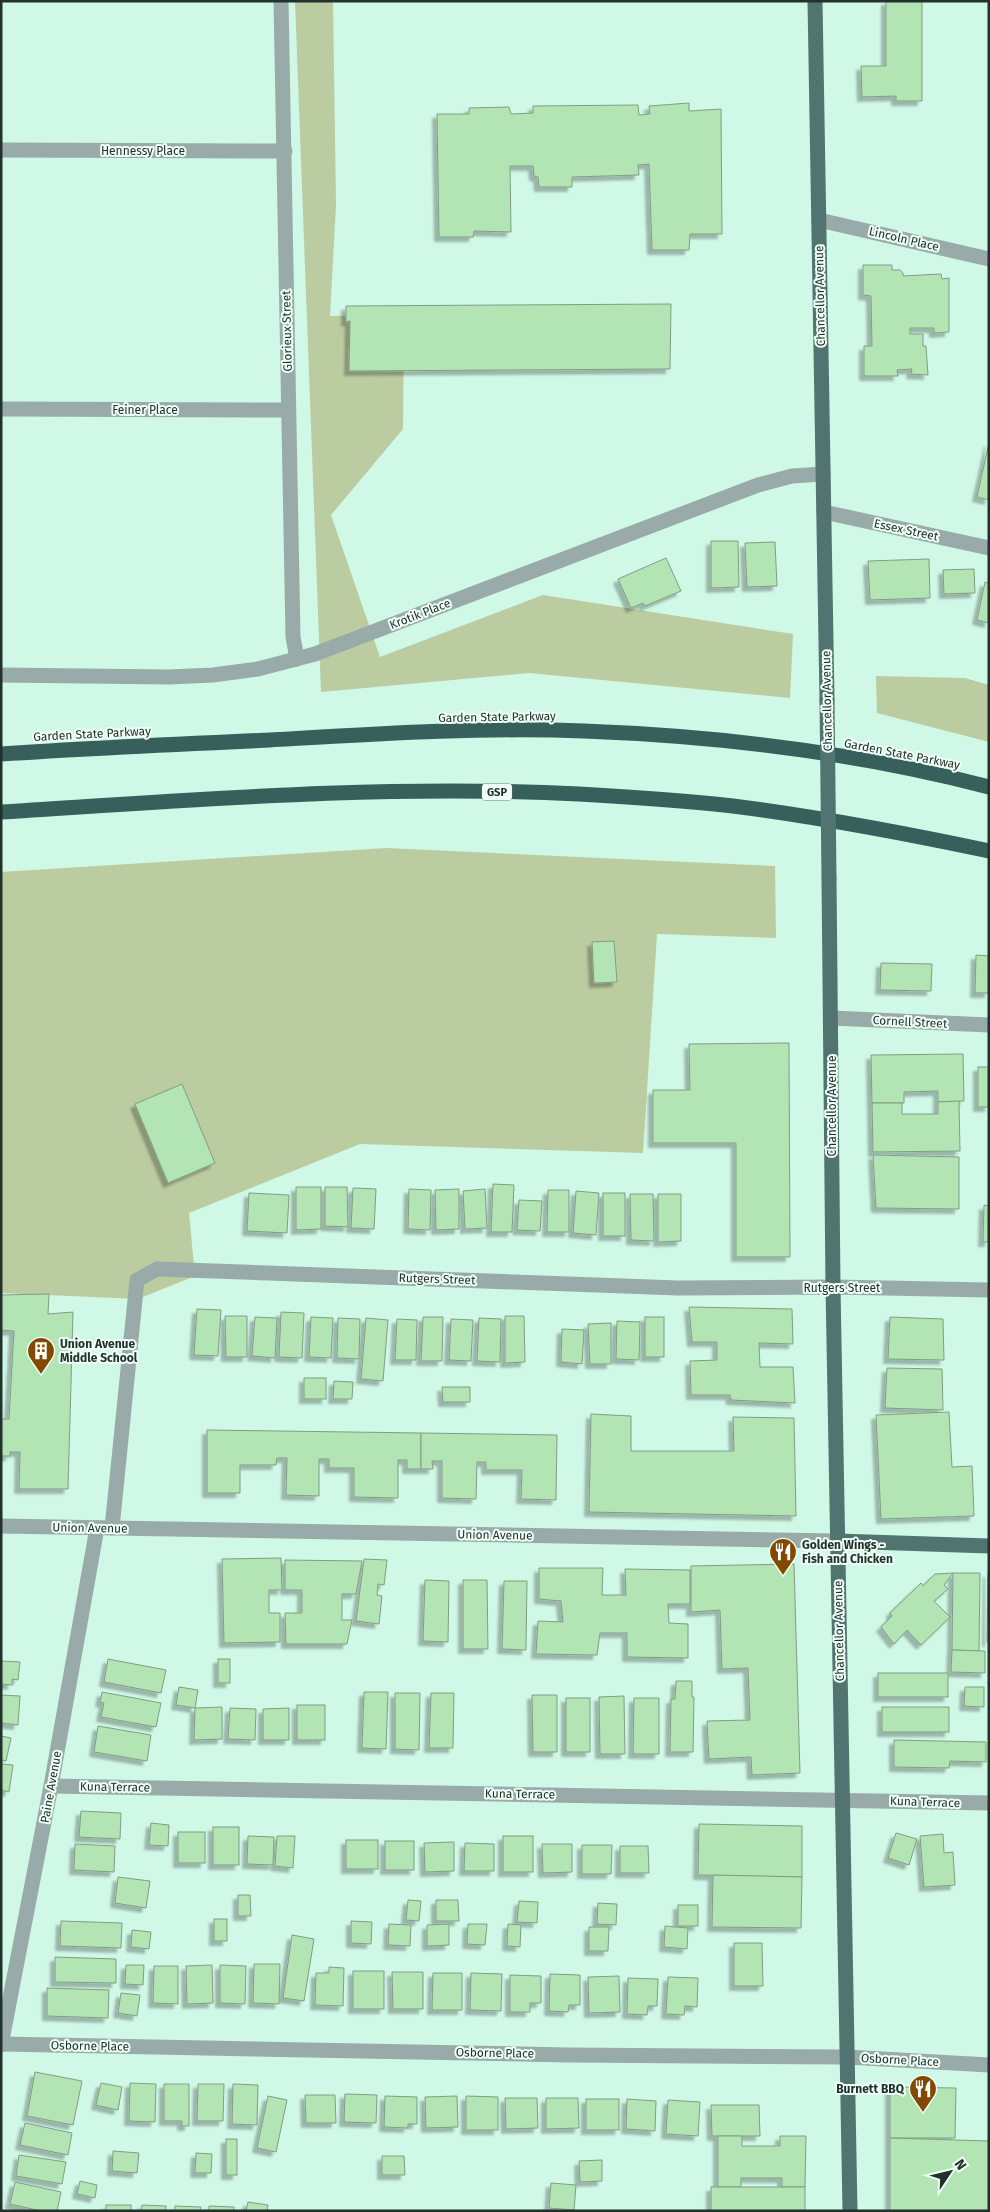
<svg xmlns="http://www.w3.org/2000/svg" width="990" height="2212" font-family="'Fira Sans',sans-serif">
<defs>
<filter id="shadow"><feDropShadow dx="-4.5" dy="4.5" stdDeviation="1" flood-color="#0004"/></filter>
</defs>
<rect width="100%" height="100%" fill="#d0f8e7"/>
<g fill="#bbcca0">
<polygon points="295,1 333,1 336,205 330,316 404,314 403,429 331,515 380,657 543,595 793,634 790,698 529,673 321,692"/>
<polygon points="876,676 965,678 989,685 989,742 877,713"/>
<polygon points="386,848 775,866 776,938 657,934 643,1153 360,1144 189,1213 195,1276 138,1299 1,1293 1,872"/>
</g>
<g fill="#b2e4b4" stroke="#829c83" filter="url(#shadow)">
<polygon points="886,1 922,1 922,101 896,101 896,96 862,97 861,66 886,66"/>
<polygon points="689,103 689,111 721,109 722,234 690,234 689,250 652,250 649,164 638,165 639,175 572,177 572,187 539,187 538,177 534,176 533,166 510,166 511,232 474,231 473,237 439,237 437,114 469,114 469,108 509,107 511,114 533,113 533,106 638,105 639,115 650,114 649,106"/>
<polygon points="863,265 892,265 892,270 900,270 903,273 903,276 941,274 942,279 949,278 949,332 934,333 934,328 910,328 910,334 923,334 923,346 926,346 928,375 911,374 912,369 897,370 898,376 864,376 864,346 872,346 871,296 863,295"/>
<polygon points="671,304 670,369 349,371 350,321 346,322 346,306"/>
<polygon points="989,442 989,500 977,497"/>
<polygon points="711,541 738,541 739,587 711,588"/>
<polygon points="775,542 777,586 747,587 745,543"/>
<polygon points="666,558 681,591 645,606 643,603 631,608 618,579"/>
<polygon points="929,559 930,598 870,600 868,561"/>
<polygon points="974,569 975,593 944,594 943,570"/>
<polygon points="985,582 989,583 989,623 977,620"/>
<polygon points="614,941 617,982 594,983 592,942"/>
<polygon points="976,955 989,956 989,993 975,993"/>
<polygon points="881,963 932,964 931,991 880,990"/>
<polygon points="789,1043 790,1257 736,1257 736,1143 653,1143 653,1090 690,1090 689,1044"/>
<polygon points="963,1054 964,1101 938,1102 938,1091 904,1092 904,1103 872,1103 871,1055"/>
<rect x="978" y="1067" width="11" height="40"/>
<polygon points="182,1084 215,1163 168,1183 135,1104"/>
<polygon points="959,1101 960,1151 873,1152 872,1103 902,1103 902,1114 938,1114 938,1102"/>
<polygon points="873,1155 959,1157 959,1209 876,1208"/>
<polygon points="493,1184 514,1185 512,1232 491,1232"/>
<polygon points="296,1187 321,1187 321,1229 296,1230"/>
<polygon points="325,1187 347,1187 348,1227 325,1226"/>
<polygon points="353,1188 376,1189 374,1229 351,1228"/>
<polygon points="409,1189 431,1190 430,1230 408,1229"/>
<polygon points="459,1189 459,1229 436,1230 435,1190"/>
<polygon points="485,1189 487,1228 465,1229 463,1191"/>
<polygon points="548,1190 569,1190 569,1232 547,1232"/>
<polygon points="576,1191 599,1193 596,1235 573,1233"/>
<polygon points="249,1193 289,1195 287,1233 247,1231"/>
<rect x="603" y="1193" width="22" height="43"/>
<polygon points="630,1194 653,1194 654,1241 631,1240"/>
<polygon points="658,1194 681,1194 681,1241 658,1242"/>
<polygon points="519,1200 542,1201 540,1231 517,1230"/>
<polygon points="984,1205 989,1206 989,1242 983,1242"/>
<polygon points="49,1294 48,1314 73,1312 68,1489 19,1489 20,1452 10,1452 10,1456 1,1456 1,1419 9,1419 14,1331 1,1330 1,1295"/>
<polygon points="689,1307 792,1309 793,1344 759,1343 760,1367 793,1367 795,1403 731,1400 730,1395 691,1395 690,1361 717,1360 717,1342 692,1342"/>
<polygon points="197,1309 221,1310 218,1356 194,1355"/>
<polygon points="281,1312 304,1313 302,1358 279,1357"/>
<polygon points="225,1316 247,1316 247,1357 226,1357"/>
<polygon points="505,1316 524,1316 525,1362 505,1363"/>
<polygon points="255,1317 277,1318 275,1358 252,1356"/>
<polygon points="311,1317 333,1318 331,1358 309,1357"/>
<polygon points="423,1317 443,1317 442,1361 421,1361"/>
<rect x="645" y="1317" width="19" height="40"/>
<polygon points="890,1317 943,1319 944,1360 888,1359"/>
<polygon points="338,1318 360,1319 359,1359 337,1358"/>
<polygon points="366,1318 388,1320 383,1381 361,1379"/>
<polygon points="479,1318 501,1319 500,1362 477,1361"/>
<polygon points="397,1319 417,1320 416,1360 395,1360"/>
<polygon points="451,1319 473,1320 471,1361 449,1360"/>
<polygon points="617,1321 640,1322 639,1360 616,1359"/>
<polygon points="611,1323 611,1364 590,1364 588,1324"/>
<polygon points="562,1329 584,1330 582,1364 561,1362"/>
<polygon points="887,1368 942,1369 943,1410 885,1408"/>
<rect x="304" y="1378" width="22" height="21"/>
<polygon points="334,1381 353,1382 352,1399 333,1399"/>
<polygon points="442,1387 470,1387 470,1402 443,1402"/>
<polygon points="949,1412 952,1467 972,1466 974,1516 881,1519 876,1415"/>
<polygon points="591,1414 631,1416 631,1451 734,1451 733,1417 794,1418 796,1516 589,1512"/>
<polygon points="207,1430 421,1433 421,1469 407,1469 407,1460 398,1460 398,1498 354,1497 354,1468 329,1468 329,1459 319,1459 319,1496 286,1495 287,1458 277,1458 276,1465 240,1465 240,1493 207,1493"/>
<polygon points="421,1433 557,1435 556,1500 521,1499 522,1470 486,1470 486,1462 477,1462 476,1499 442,1498 442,1461 432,1461 433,1469 421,1469"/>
<polygon points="281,1558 282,1590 269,1590 269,1613 280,1613 280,1642 224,1643 222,1559"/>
<polygon points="364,1559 387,1560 384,1585 378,1584 377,1595 382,1596 379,1624 356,1621"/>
<polygon points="285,1560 362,1561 356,1594 342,1594 342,1620 352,1620 347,1644 286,1644 285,1613 302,1613 302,1590 285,1590"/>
<polygon points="794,1564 800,1773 752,1775 751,1757 709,1759 707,1721 750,1720 748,1668 722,1669 720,1610 691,1612 691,1566"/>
<polygon points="539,1568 603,1568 602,1595 626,1595 625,1569 690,1570 690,1604 668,1604 669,1623 688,1624 688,1658 627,1657 627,1633 600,1633 597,1655 536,1654 538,1621 563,1622 561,1601 539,1599"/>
<polygon points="953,1573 980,1573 979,1651 952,1650"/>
<polygon points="953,1573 944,1585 948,1589 934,1601 950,1617 921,1645 907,1630 894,1644 881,1627 892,1616 890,1613 921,1583 923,1586 935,1574"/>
<polygon points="988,1573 989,1573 989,1642 987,1642"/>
<polygon points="425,1580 449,1581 448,1642 423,1641"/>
<polygon points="463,1580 487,1580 488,1649 463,1649"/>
<polygon points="504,1581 527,1581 526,1650 502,1649"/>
<polygon points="952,1650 985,1651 985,1673 951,1672"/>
<polygon points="108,1659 166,1670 161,1693 104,1682"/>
<rect x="218" y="1659" width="12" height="24"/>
<polygon points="1,1661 20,1662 18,1680 12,1679 12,1685 1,1684"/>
<rect x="878" y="1673" width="70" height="24"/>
<polygon points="676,1681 692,1681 692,1697 694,1697 693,1752 670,1752 671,1699 675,1699"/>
<polygon points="179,1687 198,1690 195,1708 176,1705"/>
<polygon points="965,1687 984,1687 984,1707 964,1706"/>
<polygon points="102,1692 161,1703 156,1727 101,1717 104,1703 100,1702"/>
<polygon points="364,1692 388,1692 386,1749 362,1748"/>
<polygon points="395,1693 420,1693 419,1750 395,1749"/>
<polygon points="431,1693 454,1693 453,1748 429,1748"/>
<polygon points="1,1695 20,1696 18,1725 1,1723"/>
<polygon points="532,1695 557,1695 557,1752 533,1752"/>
<polygon points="624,1696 625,1754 600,1754 599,1697"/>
<rect x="566" y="1698" width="24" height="54"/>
<polygon points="634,1698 659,1698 659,1754 633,1754"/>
<rect x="297" y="1705" width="28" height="35"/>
<polygon points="222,1707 222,1739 194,1740 195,1708"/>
<rect x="882" y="1707" width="67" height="25"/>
<polygon points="230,1708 256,1709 255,1740 228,1739"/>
<polygon points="289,1708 289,1740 263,1740 263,1709"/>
<polygon points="98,1726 151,1735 147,1761 94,1752"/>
<polygon points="1,1736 11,1738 6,1761 1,1760"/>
<polygon points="894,1740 986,1742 986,1762 950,1761 949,1768 894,1767"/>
<polygon points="1,1764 13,1765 9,1792 1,1790"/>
<polygon points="81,1811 121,1813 120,1839 79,1837"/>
<polygon points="151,1823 169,1825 168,1846 149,1845"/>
<polygon points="699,1824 802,1826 802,1877 698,1875"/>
<rect x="213" y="1827" width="26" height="38"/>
<rect x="178" y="1832" width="27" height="31"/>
<polygon points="896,1833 917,1839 909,1865 888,1858"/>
<polygon points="943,1834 944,1853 953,1852 955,1885 924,1887 920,1836"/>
<polygon points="248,1836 274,1837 273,1865 247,1864"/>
<polygon points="277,1836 295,1836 293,1868 275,1866"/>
<rect x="503" y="1836" width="30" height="36"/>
<rect x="346" y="1840" width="32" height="29"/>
<rect x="385" y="1841" width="29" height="29"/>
<polygon points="454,1842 454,1871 425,1872 424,1843"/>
<polygon points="465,1843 494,1844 494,1871 464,1871"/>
<polygon points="75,1844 115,1846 114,1872 74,1870"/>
<polygon points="542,1844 572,1844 572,1872 543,1873"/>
<polygon points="582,1845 612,1845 611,1874 582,1874"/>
<polygon points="620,1846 648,1846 649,1873 620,1873"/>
<polygon points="713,1875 802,1877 801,1928 712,1927"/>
<polygon points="118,1877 150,1881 146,1908 115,1903"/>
<polygon points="238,1895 250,1895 251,1916 238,1916"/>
<polygon points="408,1900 421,1901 419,1921 406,1920"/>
<polygon points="436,1900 458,1900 459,1921 436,1921"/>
<polygon points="519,1901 538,1902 537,1923 517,1922"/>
<polygon points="598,1903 617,1904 616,1925 597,1924"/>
<rect x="678" y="1905" width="20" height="21"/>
<rect x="214" y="1919" width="13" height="22"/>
<polygon points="61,1921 122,1923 121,1948 60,1946"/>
<polygon points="351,1921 372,1922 371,1944 351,1943"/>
<polygon points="389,1924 411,1925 410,1946 388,1945"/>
<polygon points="449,1924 449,1945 427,1946 427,1925"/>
<polygon points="468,1924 487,1924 485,1945 467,1944"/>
<polygon points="508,1924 521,1925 520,1947 507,1946"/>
<polygon points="665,1926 688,1928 687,1949 664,1947"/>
<polygon points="589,1927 609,1927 608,1951 589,1951"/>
<polygon points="132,1930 151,1932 149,1949 131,1947"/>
<polygon points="292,1935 314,1939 304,2001 283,1998"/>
<polygon points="734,1943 762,1943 763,1986 734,1986"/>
<polygon points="55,1957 116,1959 116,1983 55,1982"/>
<polygon points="254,1964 280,1964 279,2004 253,2003"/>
<polygon points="126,1965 144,1965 143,1985 125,1984"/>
<polygon points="212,1965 213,2003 187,2004 186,1966"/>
<polygon points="220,1965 246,1966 245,2004 220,2003"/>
<polygon points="154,1966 178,1966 178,2004 153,2003"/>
<polygon points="329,1967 344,1968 343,2006 315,2005 316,1973 329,1973"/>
<rect x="353" y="1971" width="31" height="38"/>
<polygon points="392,1972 423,1972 423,2009 393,2009"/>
<polygon points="433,1973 462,1973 462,2010 432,2010"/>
<polygon points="471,1973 502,1974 501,2011 470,2010"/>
<polygon points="550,1974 580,1975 580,2005 569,2005 568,2012 549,2011"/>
<polygon points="510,1975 541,1976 541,2003 530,2003 530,2012 510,2012"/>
<polygon points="619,1976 620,2012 589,2013 588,1977"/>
<polygon points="668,1977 698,1978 697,2007 685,2006 684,2015 666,2014"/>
<polygon points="628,1978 658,1979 657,2006 648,2006 647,2015 627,2014"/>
<polygon points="47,1988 109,1990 108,2018 47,2016"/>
<polygon points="121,1993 140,1995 137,2016 118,2013"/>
<polygon points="35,2072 82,2081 73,2125 27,2116"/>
<polygon points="101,2083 122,2087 118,2110 96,2105"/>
<polygon points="130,2083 156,2084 155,2122 129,2121"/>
<polygon points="164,2084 189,2084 189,2126 182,2126 182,2121 164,2121"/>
<polygon points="198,2084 224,2084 223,2121 197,2121"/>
<polygon points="233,2084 258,2085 257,2125 232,2124"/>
<polygon points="890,2087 956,2088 955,2138 890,2138"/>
<polygon points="345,2094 377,2095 376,2123 344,2122"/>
<polygon points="305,2095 335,2095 336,2123 306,2123"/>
<polygon points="268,2096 287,2100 276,2152 257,2148"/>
<polygon points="385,2096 417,2097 417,2124 408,2124 408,2128 384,2127"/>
<polygon points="457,2096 458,2127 426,2128 425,2097"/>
<polygon points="466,2096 498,2097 498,2130 466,2130"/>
<polygon points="505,2098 537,2098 538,2128 506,2129"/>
<polygon points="546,2098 578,2098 579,2128 546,2129"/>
<rect x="586" y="2099" width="33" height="31"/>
<polygon points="627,2099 656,2101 655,2131 626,2129"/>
<polygon points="668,2100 700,2102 698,2136 666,2134"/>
<polygon points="711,2105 759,2105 760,2136 712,2136"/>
<polygon points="25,2123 72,2133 68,2155 20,2145"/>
<polygon points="718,2136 742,2136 742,2146 780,2146 780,2136 806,2136 805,2187 782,2187 782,2178 741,2178 741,2187 718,2187"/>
<polygon points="890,2138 989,2141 989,2211 890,2211"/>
<rect x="226" y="2139" width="11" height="36"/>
<polygon points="113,2151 139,2153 137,2173 112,2171"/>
<polygon points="196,2153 212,2154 211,2173 195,2173"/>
<polygon points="19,2155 66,2162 62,2184 16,2176"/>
<polygon points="382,2156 404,2156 405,2175 382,2175"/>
<polygon points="602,2160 602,2181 580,2182 579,2161"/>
<polygon points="80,2181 97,2185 95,2198 77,2194"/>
<polygon points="15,2182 61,2192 57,2211 41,2211 10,2204"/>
<polygon points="551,2183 576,2185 574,2210 549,2208"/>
<rect x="711" y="2187" width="94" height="24"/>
<polygon points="248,2202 268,2205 267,2211 246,2211"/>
<rect x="106" y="2205" width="25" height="6"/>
<polygon points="142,2205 166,2206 166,2211 141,2211"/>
<polygon points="175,2206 201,2207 200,2211 175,2211"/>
<polygon points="209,2206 234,2207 234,2211 209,2211"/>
</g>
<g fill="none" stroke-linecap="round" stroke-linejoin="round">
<g stroke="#99aba9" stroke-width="15">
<polyline points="281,1 293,637 297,659"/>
<polyline points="1,150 285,151"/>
<polyline points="819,220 989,259"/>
<polyline points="1,409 288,410"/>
<polyline points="824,512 989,548"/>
<polyline points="1,675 169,677 213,675 258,669 315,654 758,485 792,476 823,474"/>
<polyline points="831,1018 989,1025"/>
<polyline points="1,1526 838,1541"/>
<polyline points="112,1528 137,1280 157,1269 678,1288 833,1287 989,1290"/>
<polyline points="51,1786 989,1803"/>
<polyline points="2,2044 569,2055 847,2057 989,2065"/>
<polyline points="1,2045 51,1786 97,1528"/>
</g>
<g stroke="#527471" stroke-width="15">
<polyline points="815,1 827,700"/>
<polyline points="829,878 833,1287 850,2211"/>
<polyline points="838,1541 989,1546"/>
</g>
<g stroke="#37605d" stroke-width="15">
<path d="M1 754C91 748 181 744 270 740 374 734 480 727 584 731 718 736 859 753 989 787"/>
<path d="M1 812C193 800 387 784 579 794 631 797 682 800 733 806 819 817 904 833 989 851"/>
</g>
<polyline stroke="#527471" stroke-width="15" points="827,700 829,878"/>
</g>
<defs>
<symbol id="building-pin" viewBox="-11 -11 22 30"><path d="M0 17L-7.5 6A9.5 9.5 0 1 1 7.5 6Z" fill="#834801" stroke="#effff8"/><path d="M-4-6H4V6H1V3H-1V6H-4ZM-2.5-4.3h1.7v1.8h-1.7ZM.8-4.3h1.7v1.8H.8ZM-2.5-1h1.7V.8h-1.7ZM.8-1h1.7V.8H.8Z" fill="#fff"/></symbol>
<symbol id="restaurant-pin" viewBox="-11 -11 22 30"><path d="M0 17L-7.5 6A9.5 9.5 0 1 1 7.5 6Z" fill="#834801" stroke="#effff8"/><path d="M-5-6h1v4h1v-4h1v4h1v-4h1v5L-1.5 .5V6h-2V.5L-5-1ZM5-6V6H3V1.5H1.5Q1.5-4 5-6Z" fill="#fff"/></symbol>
</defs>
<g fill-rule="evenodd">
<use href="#building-pin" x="25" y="1335" width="32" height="43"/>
<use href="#restaurant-pin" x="767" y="1536" width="32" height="43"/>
<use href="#restaurant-pin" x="907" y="2073" width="32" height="43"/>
</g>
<g text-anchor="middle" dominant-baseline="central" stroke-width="4" stroke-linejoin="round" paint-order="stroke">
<rect fill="#effff8" stroke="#606f68" stroke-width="1" x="482" y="783.5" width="30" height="17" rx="4"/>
<g font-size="11" font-weight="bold" fill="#22312b">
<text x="497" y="792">GSP</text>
</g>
<g font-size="12" fill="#22312b" stroke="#effff8">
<text x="143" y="151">Hennessy Place</text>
<text transform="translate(904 239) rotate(13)">Lincoln Place</text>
<text transform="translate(820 296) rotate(-91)">Chancellor Avenue</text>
<text transform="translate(287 331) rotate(-91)">Glorieux Street</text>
<text x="145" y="410">Feiner Place</text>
<text transform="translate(906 530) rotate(12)">Essex Street</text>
<text transform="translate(420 614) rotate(-21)">Krotik Place</text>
<text transform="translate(827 701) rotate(-91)">Chancellor Avenue</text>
<text transform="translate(497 717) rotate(-1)">Garden State Parkway</text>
<text transform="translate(92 734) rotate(-3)">Garden State Parkway</text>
<text transform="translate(902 754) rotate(11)">Garden State Parkway</text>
<text transform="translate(910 1022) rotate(3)">Cornell Street</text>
<text transform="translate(832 1106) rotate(-90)">Chancellor Avenue</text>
<text transform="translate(437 1279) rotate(2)">Rutgers Street</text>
<text x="842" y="1288">Rutgers Street</text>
<text transform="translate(90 1528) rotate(1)">Union Avenue</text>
<text transform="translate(495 1535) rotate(1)">Union Avenue</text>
<text transform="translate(839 1631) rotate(-91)">Chancellor Avenue</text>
<text transform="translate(51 1787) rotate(-80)">Paine Avenue</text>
<text transform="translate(115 1787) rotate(1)">Kuna Terrace</text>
<text transform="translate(520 1794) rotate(1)">Kuna Terrace</text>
<text transform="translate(925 1802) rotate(2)">Kuna Terrace</text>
<text transform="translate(90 2046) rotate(1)">Osborne Place</text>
<text transform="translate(495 2053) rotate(1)">Osborne Place</text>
<text transform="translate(900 2060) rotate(3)">Osborne Place</text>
</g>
<g font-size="12" font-weight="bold" fill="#22312b" stroke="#effff8" text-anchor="start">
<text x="60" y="1344">Union Avenue<tspan x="60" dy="14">Middle School</tspan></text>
<text x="802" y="1545">Golden Wings -<tspan x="802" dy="14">Fish and Chicken</tspan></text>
<text x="904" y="2089" text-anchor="end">Burnett BBQ</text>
</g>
</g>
<rect width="990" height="2212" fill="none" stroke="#22312b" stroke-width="5"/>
<g transform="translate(950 2172) rotate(55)" stroke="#effff8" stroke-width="4" paint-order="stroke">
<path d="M0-4L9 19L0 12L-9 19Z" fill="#22312b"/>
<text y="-8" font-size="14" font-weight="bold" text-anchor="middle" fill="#22312b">N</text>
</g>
</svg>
